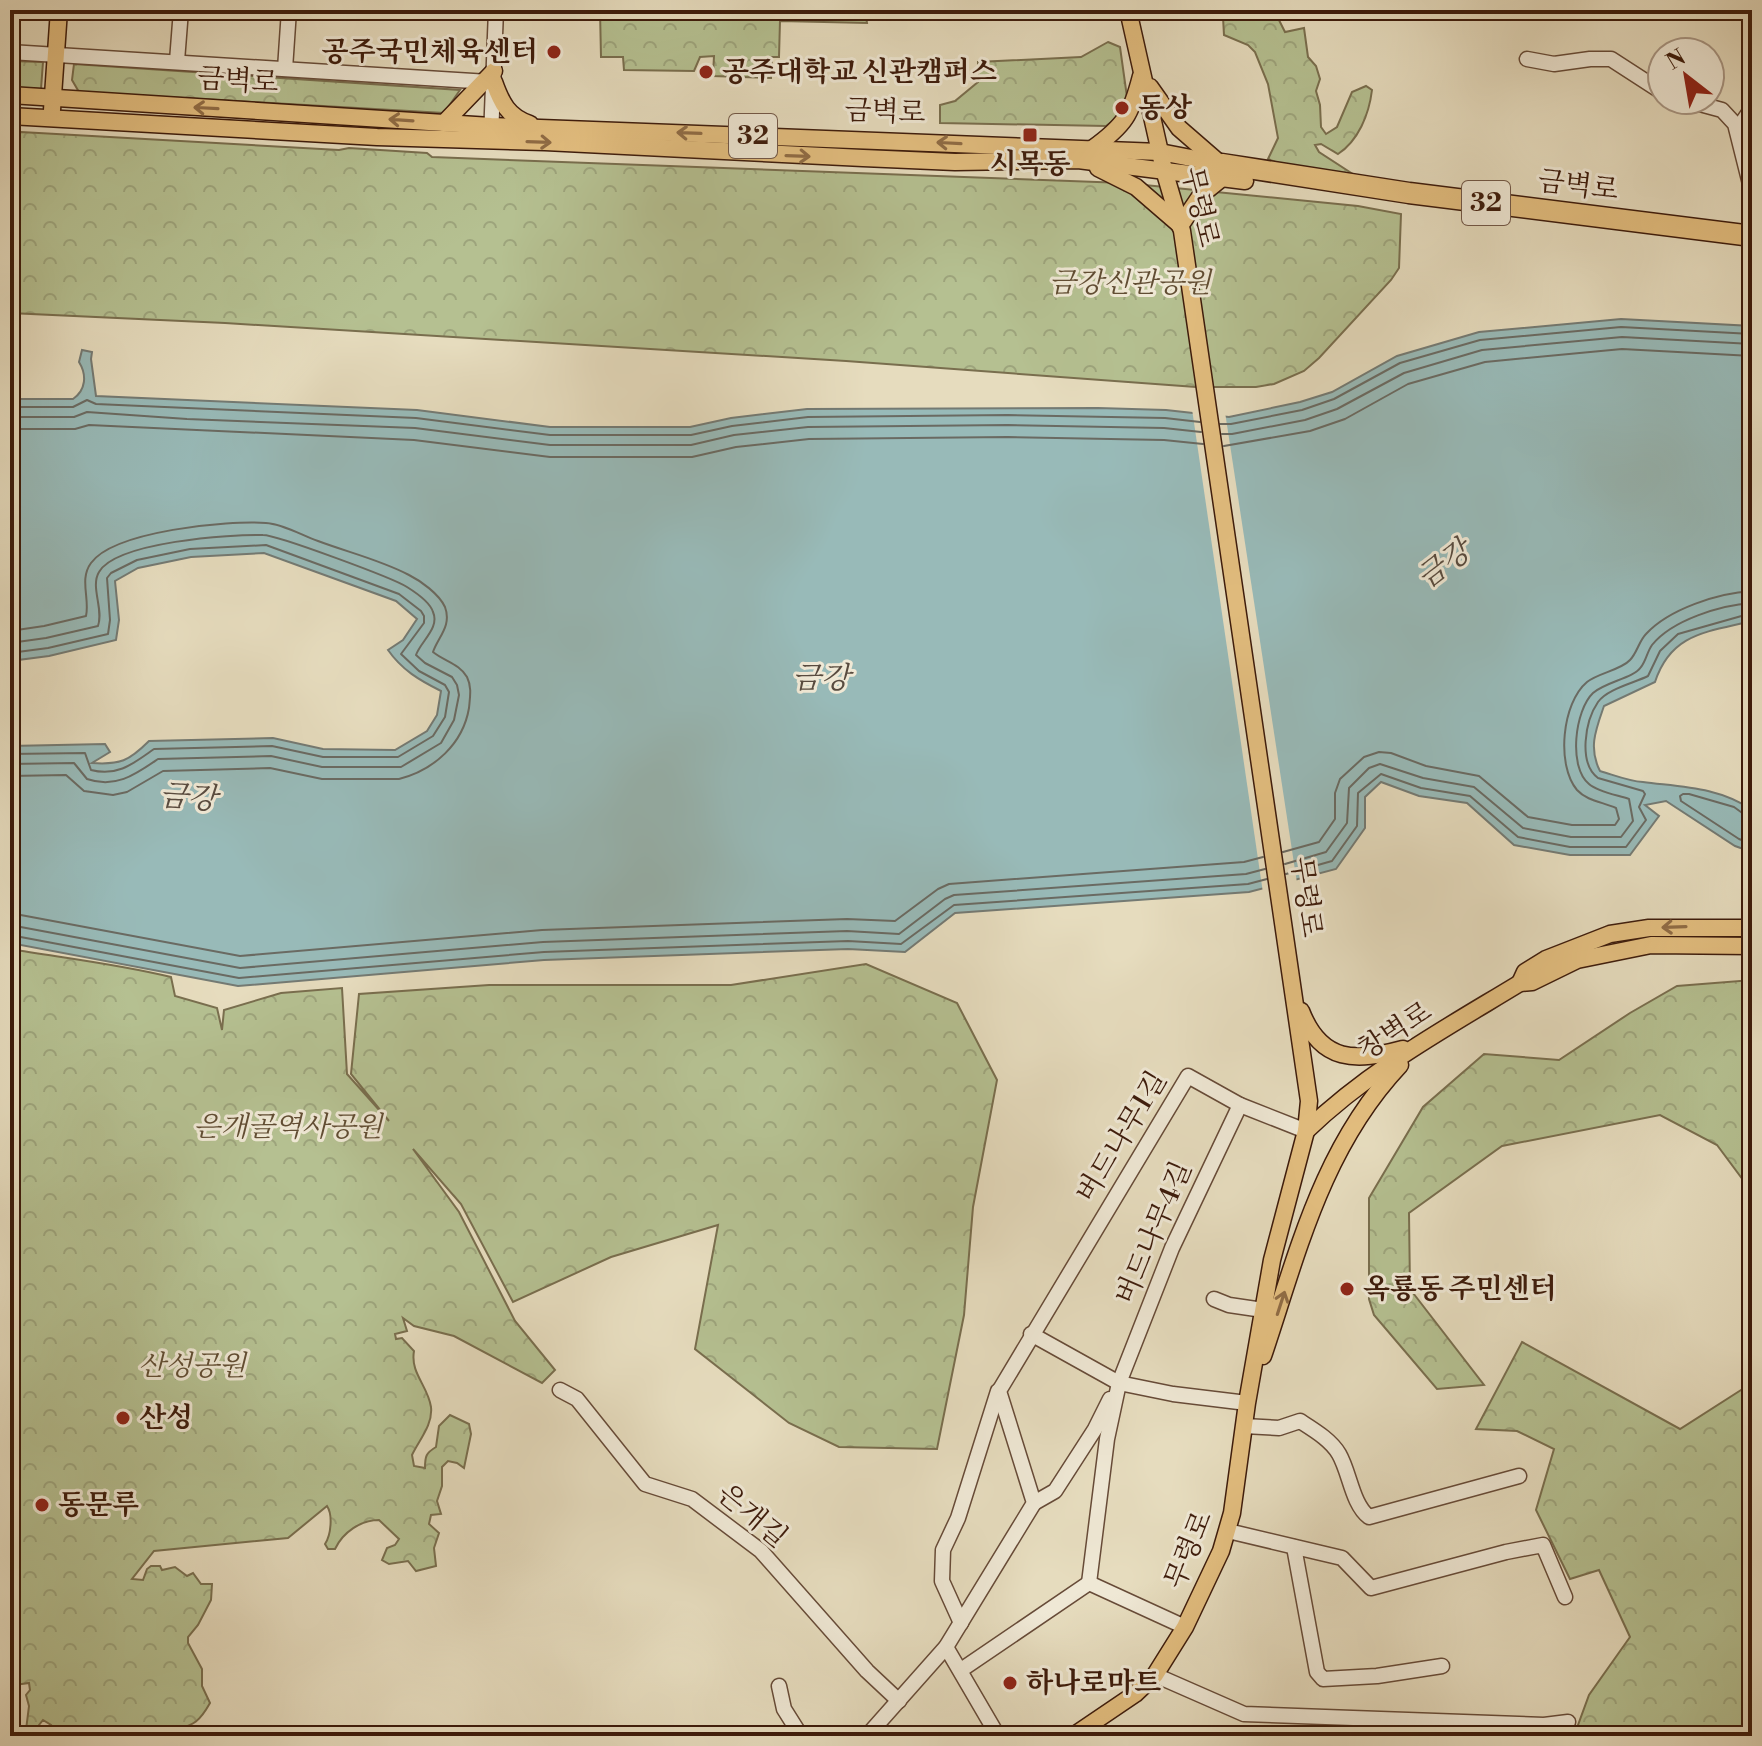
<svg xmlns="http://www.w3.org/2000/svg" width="1762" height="1746" font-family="'Libre Bodoni','Noto Serif KR',serif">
<defs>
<pattern id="forest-crowns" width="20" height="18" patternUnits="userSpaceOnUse" patternTransform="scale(2)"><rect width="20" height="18" fill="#b5c091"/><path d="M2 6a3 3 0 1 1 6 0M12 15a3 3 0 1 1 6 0" fill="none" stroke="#9da47c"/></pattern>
</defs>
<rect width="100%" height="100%" fill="#e6dcbe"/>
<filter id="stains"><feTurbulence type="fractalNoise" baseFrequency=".0025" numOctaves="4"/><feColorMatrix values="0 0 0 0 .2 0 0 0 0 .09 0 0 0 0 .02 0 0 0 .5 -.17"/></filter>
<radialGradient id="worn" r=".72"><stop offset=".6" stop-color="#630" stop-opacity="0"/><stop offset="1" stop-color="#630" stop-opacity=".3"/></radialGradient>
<g fill="url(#forest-crowns)" stroke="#796e4e" stroke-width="2">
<polygon points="600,10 865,10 867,23 780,21 779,57 772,57 771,78 713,76 714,56 700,57 694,71 624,70 623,57 601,57"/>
<path d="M1228 10H1262L1276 14 1285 32 1304 28 1308 57 1316 66 1320 79 1316 91 1320 105 1321 127 1326 134 1337 127 1352 92 1366 86 1372 90C1369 115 1358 141 1338 154L1321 144 1315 145 1319 152 1359 178 1283 165 1268 159 1278 138 1268 84 1255 52 1248 45 1224 35 1223 17Z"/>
<polygon points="1108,42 1120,47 1127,97 1122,114 1106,126 940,123 940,105 955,101 978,82 978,62 1081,57"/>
<polygon points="10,61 43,62 41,89 10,87"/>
<polygon points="74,64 460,90 444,113 79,92 72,80"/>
<polygon points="21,132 339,150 349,148 427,153 432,157 458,158 1124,183 1358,206 1401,214 1399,268 1391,280 1319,358 1304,371 1274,384 1256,387 1196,387 846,361 225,323 10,313 10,136"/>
<path d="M10 949C64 958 118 964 171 977L175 996 217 1008 222 1030 224 1010 281 993 342 988 347 1074 389 1121 351 1074 359 994 489 985H731L866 964 957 1003 997 1080 973 1207 964 1315 937 1449 839 1447 789 1423 695 1349 718 1225 611 1257 513 1302 461 1204 413 1149 459 1212 515 1321 555 1370 542 1383 454 1336 414 1326 403 1318 407 1331 395 1334 396 1339 402 1338 414 1351C410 1373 428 1386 431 1407 433 1425 419 1440 412 1455L414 1466 425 1468C425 1456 426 1453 436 1447L439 1426 450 1415 469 1424 471 1434 464 1468 457 1463 448 1461 442 1467V1486L437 1501 441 1514 431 1515 429 1524 439 1533 434 1548 436 1566 416 1571 408 1561 389 1564 382 1560 387 1548 395 1545 399 1539 379 1520C361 1520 343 1532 335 1549H328L325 1544C331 1535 333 1515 327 1506L288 1538 154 1551 132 1579 143 1580 147 1569 151 1566H160L162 1570 175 1567 187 1576 193 1573 201 1584H212L211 1600 198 1625 188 1637V1643L202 1669V1686L210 1703C196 1728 190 1724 166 1734L168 1736H47L51 1725 43 1720 31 1735 26 1730 29 1706 26 1695 30 1690 29 1683 15 1685 10 1682Z"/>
<polygon points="1752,980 1752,1192 1717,1145 1660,1115 1502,1146 1409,1213 1410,1289 1484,1385 1437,1389 1374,1315 1369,1299 1369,1198 1423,1107 1484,1054 1559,1060 1630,1013 1677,986"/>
<polygon points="1522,1342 1680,1429 1752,1383 1752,1736 1574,1736 1589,1695 1630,1637 1599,1570 1570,1579 1536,1510 1554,1449 1517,1431 1476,1429"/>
</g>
<path fill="#98bab8" stroke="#747a73" stroke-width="2" d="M1621 319 1752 326V621C1707 632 1671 633 1655 682L1604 706C1596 729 1588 748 1600 771 1614 775 1628 781 1643 782 1681 787 1719 787 1752 810V852L1735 846 1666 801 1645 805 1659 816 1630 855H1570L1514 845 1467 803 1419 796 1381 782 1365 797V828L1336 869 1249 892 955 913 905 952 848 949 544 960 238 986 10 943V746L105 744 110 752 92 763C120 765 129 761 149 741L273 738 323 749 395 750 427 731 437 715 441 691C419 680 402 670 388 650L403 640 417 619 396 601 264 553 191 557 138 568 115 581 119 620 116 640 49 656 10 661V399H73C86 390 87 375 79 362L82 350 92 352 91 359 96 396 417 410 550 427H690L731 418 807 409 1098 408 1166 410 1229 417 1300 402 1332 392 1397 356 1479 332Z"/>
<polygon fill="#e6dcbe" points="1192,409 1225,412 1297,883 1263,893"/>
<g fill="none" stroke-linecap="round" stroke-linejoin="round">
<g stroke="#6a6a62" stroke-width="2">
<polyline points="10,407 73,407 87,400 96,404 416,418 550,435 691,435 732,426 808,417 1008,415 1165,418 1200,422"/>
<polyline points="10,417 74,417 87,412 187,419 415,428 550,445 691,445 734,435 808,427 1008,425 1164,428 1201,432"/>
<polyline points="1220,424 1231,424 1302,410 1334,399 1400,363 1480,340 1621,327 1752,334"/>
<polyline points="10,429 75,429 89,425 414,440 550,457 692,457 736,447 809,439 1008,437 1164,440 1203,444"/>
<polyline points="1222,434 1232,434 1305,420 1337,409 1404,373 1482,350 1622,337 1752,344"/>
<polyline points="1224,446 1310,431 1345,419 1408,384 1485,362 1622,349 1752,356"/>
<path d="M10 631 44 626 86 616C90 599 79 579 91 563 114 531 228 520 266 523 283 524 301 535 318 541 347 552 381 560 409 575 421 581 439 594 445 607 452 626 438 637 433 652 444 661 460 664 467 677 472 687 470 697 469 708 463 744 434 770 399 779H322L270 768 163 771 127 792 113 795 84 791 66 775 10 776"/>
<path d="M10 643 46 638 98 626C104 609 90 587 99 572 116 542 231 534 263 535 277 535 393 578 407 587 415 592 430 602 433 612 440 628 421 641 416 655L425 663 452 677 457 685 459 695 454 720 441 743 401 767H322L271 756 158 759C136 774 116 789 87 779L74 763 10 764"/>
<path d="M10 653 48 648 108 634 110 620 107 578 111 573 137 560 190 549 266 545 399 594 421 611 424 616V623L401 654 419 671 445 685 449 692 445 717 433 736 398 757H323L272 746 154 749C134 763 118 777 91 770L85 753 10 754"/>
<polyline points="1752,816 1745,815 1734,807 1689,794 1683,794 1680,796 1681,801 1739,839 1752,844"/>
<path d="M1283 852 1319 842 1335 819V793L1340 779 1364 757 1379 752 1391 753 1426 766 1479 776 1528 817 1572 825H1615L1619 819 1616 808C1603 802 1587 801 1577 790 1556 765 1562 703 1587 682 1598 673 1621 670 1630 660 1637 653 1639 641 1646 634 1669 609 1718 593 1752 591"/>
<path d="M1285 864 1326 852 1347 823 1349 788 1369 768 1380 764 1423 778 1474 787 1523 828 1571 837H1621L1633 821 1629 799C1617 795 1598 792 1589 784 1568 767 1575 710 1593 693 1605 682 1634 678 1641 667 1646 661 1647 652 1652 645 1672 620 1721 605 1752 603"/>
<path d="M1286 874 1332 861 1357 826 1358 793 1381 774 1421 788 1470 796 1518 837 1570 847H1626L1646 820 1639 807 1645 794 1643 791 1598 778C1578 763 1585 721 1598 702 1607 689 1634 683 1648 676L1660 651 1678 634 1752 613"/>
<polyline points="10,913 240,956 542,930 847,919 895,921 938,889 949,884 1244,862 1263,857"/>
<polyline points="10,925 240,968 543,942 847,931 899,934 945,899 954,895 1246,874 1265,869"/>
<polyline points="10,935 239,978 544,952 848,941 901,944 954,905 1248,884 1267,879"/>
</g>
<defs>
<g id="minor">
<polyline points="10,52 489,82"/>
<polyline points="1527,59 1554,64 1590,59 1611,59 1662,92"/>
<polyline points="177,61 181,10"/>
<polyline points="285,69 289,10"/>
<polyline points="1685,100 1722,110 1735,124 1752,192"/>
<polyline points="1737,130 1752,108"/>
<polyline points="491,137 496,10"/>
<polyline points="1214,1299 1229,1305 1263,1310"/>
<polyline points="1031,1334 1119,1383 1173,1394 1247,1403"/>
<polyline points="560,1390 577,1399 645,1484 692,1499 761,1551 867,1671 899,1701"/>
<path d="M1244 1426 1279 1428 1300 1421C1314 1430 1331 1440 1339 1454 1350 1473 1352 1504 1369 1517L1519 1476"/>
<polyline points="1034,1503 1055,1491 1095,1429 1110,1399"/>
<polyline points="1228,1531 1342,1558 1371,1588 1506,1552 1543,1545 1565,1597"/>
<polyline points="1294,1547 1317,1672 1323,1679 1377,1676 1442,1666"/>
<polyline points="1089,1583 1107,1439 1119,1383 1172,1248 1240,1105"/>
<polyline points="1089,1583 1185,1627"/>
<polyline points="961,1623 942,1581 943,1550 958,1518 998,1391"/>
<polyline points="946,1647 998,1736"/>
<polyline points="961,1670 1089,1583"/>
<polyline points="1155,1675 1244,1714 1544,1725 1568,1722"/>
<polyline points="779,1686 784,1709 801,1736"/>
<polyline points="867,1736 946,1647 1034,1503 999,1391 1188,1076 1240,1105 1306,1131"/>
</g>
<g id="major">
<path d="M494 82C501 102 508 117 530 124"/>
<polyline points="1150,87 1179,128 1217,161"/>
<polyline points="10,95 491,126 1160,152 1222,164"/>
<polyline points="52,110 59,10"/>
<polyline points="10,116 377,137 545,142 863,158 955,162 1078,160 1245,181"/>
<polyline points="444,123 494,71"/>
<path d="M1092 149C1125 125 1131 115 1141 76"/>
<polyline points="1098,168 1136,187 1180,225"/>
<polyline points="1180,226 1201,195 1222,178"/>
<polyline points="1520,983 1525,972 1546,959 1610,934 1649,928 1752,928"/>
<path d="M1301 1011C1321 1063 1356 1062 1403 1049"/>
<path d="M1306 1131C1369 1070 1446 1028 1520 983L1532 982 1577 960 1651 945 1752 946"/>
<path d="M1263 1356C1298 1252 1322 1148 1400 1065"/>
<polyline points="1073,1736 1135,1694 1155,1675 1185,1627 1221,1551 1232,1513 1247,1403 1272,1260 1306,1131 1309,1101 1182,231 1164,170 1128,10"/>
</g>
<polyline id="highway" points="1222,164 1409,193 1752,236"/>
</defs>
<use href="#minor" stroke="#674b38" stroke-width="17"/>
<use href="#major" stroke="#3d1b0b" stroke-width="19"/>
<use href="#highway" stroke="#3d1b0b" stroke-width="23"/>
<use href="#minor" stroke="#efe8d5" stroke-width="14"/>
<use href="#major" stroke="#e3be7f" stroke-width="16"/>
<use href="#highway" stroke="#e3be7f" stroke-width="20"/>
</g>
<defs><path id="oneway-shaft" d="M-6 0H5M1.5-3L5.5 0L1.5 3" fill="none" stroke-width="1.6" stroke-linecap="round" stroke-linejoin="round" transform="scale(2)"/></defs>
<g stroke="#906c45">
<use href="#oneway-shaft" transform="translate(206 108) rotate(-177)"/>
<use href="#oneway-shaft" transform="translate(401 120) rotate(-176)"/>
<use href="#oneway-shaft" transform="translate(689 133) rotate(-178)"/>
<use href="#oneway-shaft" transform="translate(539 142) rotate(2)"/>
<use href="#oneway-shaft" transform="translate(949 143) rotate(-177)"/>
<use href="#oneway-shaft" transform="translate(798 156) rotate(2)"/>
<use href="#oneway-shaft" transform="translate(1674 927) rotate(178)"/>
<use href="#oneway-shaft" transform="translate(1281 1303) rotate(-72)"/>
</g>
<g fill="#8f2418" stroke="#efe8d5" stroke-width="3">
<circle cx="554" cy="52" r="8"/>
<circle cx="706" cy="72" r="8"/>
<circle cx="1122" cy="108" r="8"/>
<rect x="1022" y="127" width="16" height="16" rx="4"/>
<circle cx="1347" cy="1289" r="8"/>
<circle cx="123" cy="1418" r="8"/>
<circle cx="42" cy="1505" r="8"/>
<circle cx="1010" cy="1683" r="8"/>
</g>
<g text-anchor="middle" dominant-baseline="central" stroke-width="6" stroke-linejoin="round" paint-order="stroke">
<g fill="#efe8d5" stroke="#725848" stroke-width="2">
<rect x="729" y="114" width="48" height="44" rx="6"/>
<rect x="1462" y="181" width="48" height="44" rx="6"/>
</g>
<g font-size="26" font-weight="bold" fill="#3d1b0b">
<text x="753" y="136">32</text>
<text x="1486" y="203">32</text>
</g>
<g font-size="28" font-weight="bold" fill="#3d1b0b" stroke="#efe8d5" text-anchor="start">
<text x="538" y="52" text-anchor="end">공주국민체육센터</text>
<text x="722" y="72">공주대학교 신관캠퍼스</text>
<text x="1138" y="108">동상</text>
<text x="1030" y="164" text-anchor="middle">시목동</text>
<text x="1363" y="1289">옥룡동 주민센터</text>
<text x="139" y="1418">산성</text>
<text x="58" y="1505">동문루</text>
<text x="1026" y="1683">하나로마트</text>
</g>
<g font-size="28" fill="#3d1b0b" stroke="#efe8d5">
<text transform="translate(238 81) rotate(3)">금벽로</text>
<text transform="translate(885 112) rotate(2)">금벽로</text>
<text transform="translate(1578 186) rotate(7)">금벽로</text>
<text transform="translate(1200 207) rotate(77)">무령로</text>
<text transform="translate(1306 897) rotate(82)">무령로</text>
<text transform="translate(1395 1031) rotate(-33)">창벽로</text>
<text transform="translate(1122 1137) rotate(-59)">버드나무1길</text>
<text transform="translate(1154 1233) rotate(-67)">버드나무4길</text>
<text transform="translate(752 1516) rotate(40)">은개길</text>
<text transform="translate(1189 1550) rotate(-68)">무령로</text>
</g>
<g font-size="28" font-style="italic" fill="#614d33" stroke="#efe8d5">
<text x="1130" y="283">금강신관공원</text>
<text x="288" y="1127">은개골역사공원</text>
<text x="192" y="1366">산성공원</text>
</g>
<g font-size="30" font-style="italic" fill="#584b3f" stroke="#efe8d5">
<text transform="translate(1444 565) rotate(-37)">금강</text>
<text x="821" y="679">금강</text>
<text transform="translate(188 798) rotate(4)">금강</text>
</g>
</g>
<rect width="1762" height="1746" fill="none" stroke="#e6dcbe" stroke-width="40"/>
<rect x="12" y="12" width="1738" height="1722" fill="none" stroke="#3d1b0b" stroke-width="4"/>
<rect x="20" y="20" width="1722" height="1706" fill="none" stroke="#3d1b0b" stroke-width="2"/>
<g transform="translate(1686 76) rotate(329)"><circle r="38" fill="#efe8d5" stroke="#a89684" stroke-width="2"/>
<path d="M0-6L14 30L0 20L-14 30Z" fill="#8f2418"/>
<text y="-12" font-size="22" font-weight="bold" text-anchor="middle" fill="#3d1b0b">N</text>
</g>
<rect width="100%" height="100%" filter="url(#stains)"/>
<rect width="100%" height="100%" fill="url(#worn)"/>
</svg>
